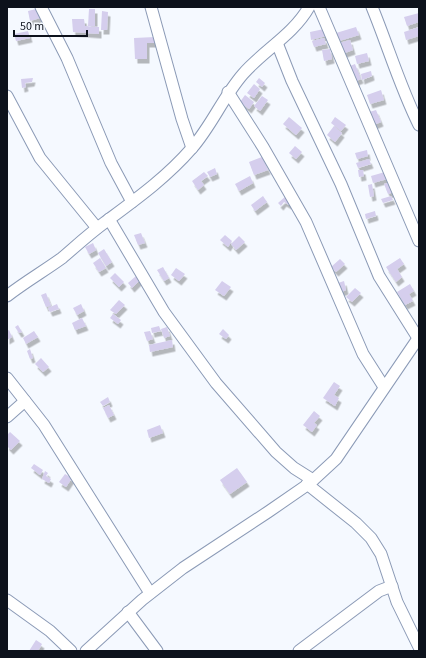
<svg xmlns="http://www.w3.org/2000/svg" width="426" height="658" font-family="'Source Sans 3',sans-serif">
<defs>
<filter id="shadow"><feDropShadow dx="2.5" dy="4.5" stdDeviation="0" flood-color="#0004"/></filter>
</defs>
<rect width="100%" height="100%" fill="#f5f9ff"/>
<g fill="#d5ceed" filter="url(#shadow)">
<polygon points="40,8 43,17 30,21 28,11"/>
<polygon points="89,9 95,9 95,26 88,26"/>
<polygon points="102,11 108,12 107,30 101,30"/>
<polygon points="419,13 419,22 407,26 404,17"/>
<polygon points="72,19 84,19 85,26 99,27 99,34 73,32"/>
<polygon points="356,27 359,35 339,41 336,33"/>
<polygon points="419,27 419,36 406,40 404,32"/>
<polygon points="324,29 326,36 311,40 310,32"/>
<polygon points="28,31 30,38 16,41 14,34"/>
<polygon points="155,37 155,43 147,43 147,59 135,59 134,38"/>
<polygon points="324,38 326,44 314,47 312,41"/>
<polygon points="350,40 353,50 342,54 339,43"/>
<polygon points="330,49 332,59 324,61 322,50"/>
<polygon points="367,53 369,61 357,64 355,56"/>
<polygon points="355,64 361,79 356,81 350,66"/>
<polygon points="371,71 372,76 362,80 361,74"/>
<polygon points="33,78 32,82 25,83 26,87 22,88 21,79"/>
<polygon points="259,78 265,83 262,87 256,82"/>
<polygon points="254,84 260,89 254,98 247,93"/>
<polygon points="381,90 384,100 370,104 367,95"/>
<polygon points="245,95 254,102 249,109 240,102"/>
<polygon points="262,96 268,100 260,111 254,106"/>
<polygon points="376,110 381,122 371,126 366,113"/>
<polygon points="289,117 302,128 296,135 283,124"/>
<polygon points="335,117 346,125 341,131 331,123"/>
<polygon points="334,126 342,133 335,142 327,135"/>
<polygon points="295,146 302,152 296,159 289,153"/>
<polygon points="367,150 368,156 357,159 355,153"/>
<polygon points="262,157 268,170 254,175 249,162"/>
<polygon points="369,159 371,164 358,168 356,163"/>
<polygon points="215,168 217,174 210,177 207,172"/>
<polygon points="358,170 363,170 364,176 359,177"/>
<polygon points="204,172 208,176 201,181 204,185 198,190 192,181"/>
<polygon points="385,172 387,179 373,183 371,176"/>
<polygon points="250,176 253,183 239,191 235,184"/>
<polygon points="390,182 394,192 388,194 384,184"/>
<polygon points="372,184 374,196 370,197 368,185"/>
<polygon points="263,196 267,202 255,211 251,205"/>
<polygon points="286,196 292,201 289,205 284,202 281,206 278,203"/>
<polygon points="391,196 393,200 383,203 381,199"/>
<polygon points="375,211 376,216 366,219 365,214"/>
<polygon points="141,233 145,243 138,245 134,235"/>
<polygon points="225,235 232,241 228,247 220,240"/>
<polygon points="239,236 245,242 236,250 231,244"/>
<polygon points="93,243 96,250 89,254 85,247"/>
<polygon points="104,249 112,262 106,266 98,253"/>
<polygon points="100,258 106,268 99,272 93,263"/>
<polygon points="400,258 404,264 397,269 402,277 396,282 386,267"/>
<polygon points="340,259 345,264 336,272 331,267"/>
<polygon points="163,267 169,278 164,281 157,270"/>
<polygon points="176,268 185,274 179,281 171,275"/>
<polygon points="115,273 124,282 119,287 110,278"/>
<polygon points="136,276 140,280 132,288 128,283"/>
<polygon points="222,281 231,287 224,296 215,290"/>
<polygon points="344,281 346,290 341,292 338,283"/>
<polygon points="410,284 414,291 409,294 413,301 405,305 397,292"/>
<polygon points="355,288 361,293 352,302 346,297"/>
<polygon points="46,293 51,306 46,307 41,295"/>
<polygon points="119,300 125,305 116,314 110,310"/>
<polygon points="57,304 59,309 50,312 48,308"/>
<polygon points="81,304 84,311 77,315 73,308"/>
<polygon points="113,314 121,320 118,324 110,318"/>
<polygon points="82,318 86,326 75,330 72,323"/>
<polygon points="18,325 22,332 19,333 15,327"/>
<polygon points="159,326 161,331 152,333 151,328"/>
<polygon points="167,327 170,336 164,338 161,329"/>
<polygon points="223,329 229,335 226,339 219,334"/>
<polygon points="9,330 12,337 7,340 7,331"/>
<polygon points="34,331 38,337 26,344 23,338"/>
<polygon points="150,331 153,339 147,341 144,332"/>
<polygon points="172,340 173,347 150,352 149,345"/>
<polygon points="30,349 33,358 30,359 27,351"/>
<polygon points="41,358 49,367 43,372 35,364"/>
<polygon points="334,382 340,386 334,395 339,398 335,406 323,398"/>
<polygon points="108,397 110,402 103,406 100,402"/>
<polygon points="109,405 114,415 108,418 103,408"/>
<polygon points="314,411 320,416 314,423 317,425 312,432 303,425"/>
<polygon points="160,425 163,433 149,438 147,430"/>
<polygon points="10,432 20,441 11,450 7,446 7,435"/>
<polygon points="34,464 43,470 40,475 31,468"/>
<polygon points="237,468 247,482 230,494 220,480"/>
<polygon points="45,471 48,473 46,476 51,479 49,483 42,479"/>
<polygon points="65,474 72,478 66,487 59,482"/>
<polygon points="36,640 42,644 38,651 29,651"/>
</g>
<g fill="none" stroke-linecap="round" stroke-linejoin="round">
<defs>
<g id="minor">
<polyline points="41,7 67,58 111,163 132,202"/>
<polyline points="151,7 182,119 192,148"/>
<polyline points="319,7 419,241"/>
<path d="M372 7C388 46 400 87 419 125"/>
<polyline points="277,43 292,81 341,184 379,276 418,338"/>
<polyline points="228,92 263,147 306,222 363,354 384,387"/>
<polyline points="7,96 40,158 97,228"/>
<polyline points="109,219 164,312 216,383 276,452 294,468 313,480"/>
<path d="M7 296C25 282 44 271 62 258 76 246 89 234 104 223 135 200 166 178 192 148 212 125 223 97 243 74 264 50 293 35 309 7"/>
<polyline points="7,378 44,425 150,593"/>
<polyline points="7,417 25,401"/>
<polyline points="307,484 356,523 371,538 381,554 397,602 419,647"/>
<polyline points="7,600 50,631 71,651"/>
<polyline points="128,612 157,651"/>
<polyline points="86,651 142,600 183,568 268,512 310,483 336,459 419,337"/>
<polyline points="299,651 379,591 392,586"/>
</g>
</defs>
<use href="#minor" stroke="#8b9ab6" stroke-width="13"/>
<use href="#minor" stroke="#fff" stroke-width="11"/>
</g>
<rect width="426" height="658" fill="none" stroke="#0d121c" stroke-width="16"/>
<path d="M14 30v6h73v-6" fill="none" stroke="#0d121c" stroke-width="2"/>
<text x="20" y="30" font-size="12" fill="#0d121c" stroke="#f5f9ff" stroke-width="3" paint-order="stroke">50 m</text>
</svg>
